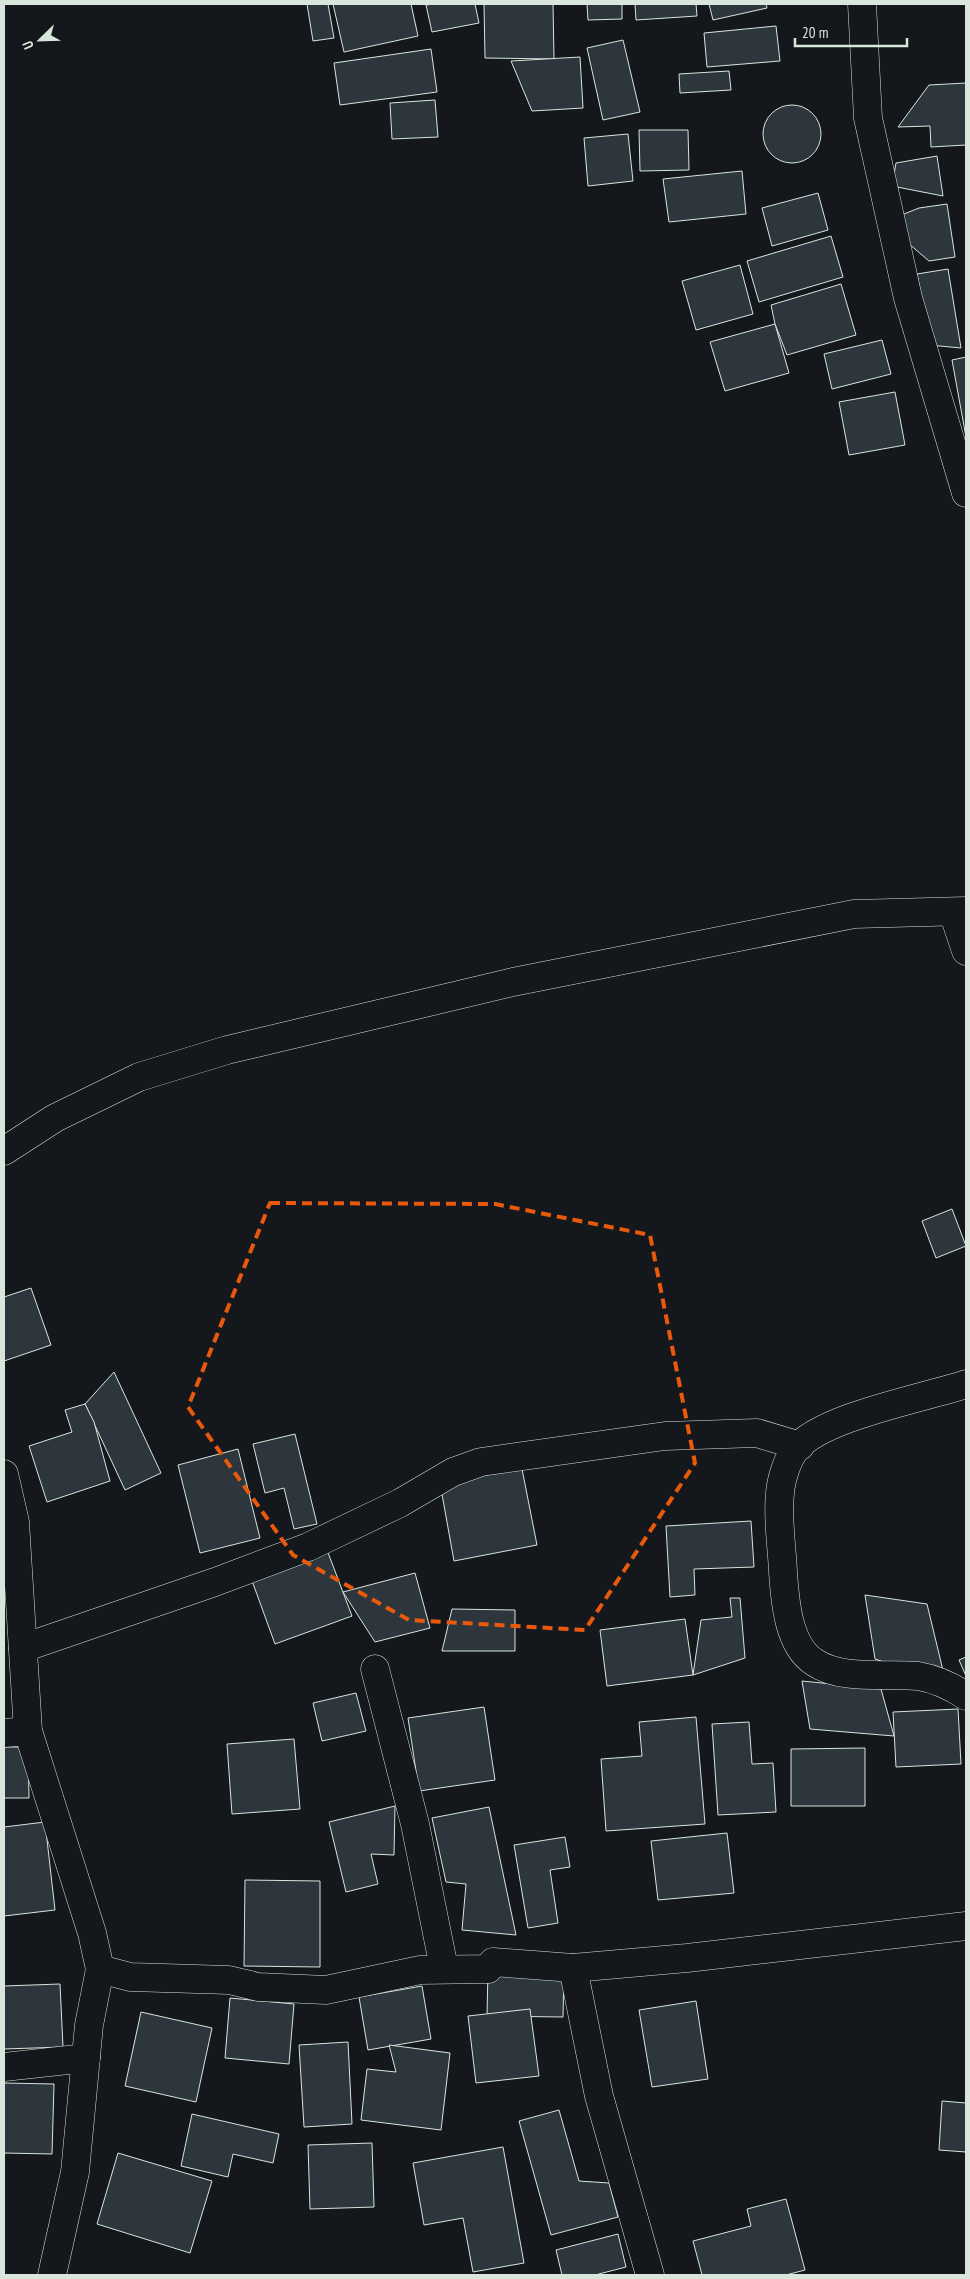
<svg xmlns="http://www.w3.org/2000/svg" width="970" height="2279" font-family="'PT Sans Narrow',sans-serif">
<rect width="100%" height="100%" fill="#14181c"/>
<g fill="#2c363c" stroke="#d8e6dc">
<polygon points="307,4 328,4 334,38 313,41"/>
<polygon points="333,4 411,4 418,36 344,52"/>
<polygon points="434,4 475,4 479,23 432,32 426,5"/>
<polygon points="484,4 553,4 554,59 485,58"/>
<polygon points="587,4 622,4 622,19 588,20"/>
<polygon points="635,4 696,4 697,16 636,20"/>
<polygon points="709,4 766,4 767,8 713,20"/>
<polygon points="776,26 780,61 707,67 704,33"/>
<polygon points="623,40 640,112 603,120 587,48"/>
<polygon points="431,49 437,92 340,105 334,63"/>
<polygon points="580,57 583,108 532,111 511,61"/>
<polygon points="729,71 731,90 680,93 679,74"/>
<polygon points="966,83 966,145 931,147 930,126 898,127 929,85"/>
<polygon points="435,100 438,137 392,139 390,103"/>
<circle cx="792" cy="134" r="29"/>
<polygon points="639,130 688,130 689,170 640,171"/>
<polygon points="628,134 633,181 588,186 584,138"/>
<polygon points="937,156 943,196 892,186 896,163"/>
<polygon points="742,171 746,214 669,222 663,179"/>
<polygon points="818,193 828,230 772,246 762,208"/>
<polygon points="947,204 955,257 929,261 901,237 894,218 919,208"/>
<polygon points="831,236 843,277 759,302 747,261"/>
<polygon points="740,265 753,314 696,330 682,281"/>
<polygon points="948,269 961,348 929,345 917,274"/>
<polygon points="841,284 856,335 787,355 775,324 771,305"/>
<polygon points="775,324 789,373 725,391 710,342"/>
<polygon points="882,340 891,374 832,389 824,354"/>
<polygon points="966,357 966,437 952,360"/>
<polygon points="895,392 905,445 849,455 839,402"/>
<polygon points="952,1209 966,1246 936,1258 922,1221"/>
<polygon points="31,1288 51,1345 4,1361 4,1297"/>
<polygon points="114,1372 161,1473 125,1490 85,1404"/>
<polygon points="85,1404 94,1422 110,1481 47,1502 29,1446 72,1432 65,1410"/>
<polygon points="295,1434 317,1524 294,1529 284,1488 265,1493 253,1444"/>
<polygon points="238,1449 260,1538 200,1553 178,1465"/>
<polygon points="522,1469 537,1545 454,1561 440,1483"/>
<polygon points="751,1521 754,1567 694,1569 695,1595 670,1597 666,1526"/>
<polygon points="327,1550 352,1616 275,1644 251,1578"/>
<polygon points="415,1573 430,1628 375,1642 343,1592"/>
<polygon points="865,1595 927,1604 946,1683 875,1659"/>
<polygon points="730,1598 740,1598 745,1658 693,1675 701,1620 732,1617"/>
<polygon points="452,1609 515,1610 515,1651 442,1651"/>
<polygon points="685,1619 693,1675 607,1686 600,1630"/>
<polygon points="966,1657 966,1676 959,1660"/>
<polygon points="802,1681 881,1689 894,1736 810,1729"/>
<polygon points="356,1693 366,1731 322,1741 313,1703"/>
<polygon points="484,1707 495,1780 419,1791 408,1718"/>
<polygon points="958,1709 961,1764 896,1767 893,1712"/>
<polygon points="696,1717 705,1824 606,1831 601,1759 642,1756 639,1722"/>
<polygon points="749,1722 752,1764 773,1763 776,1812 718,1815 712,1724"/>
<polygon points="294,1739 300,1809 232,1814 227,1744"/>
<polygon points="4,1747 28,1747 29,1798 4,1798"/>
<polygon points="865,1748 865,1806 791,1806 791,1749"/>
<polygon points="395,1806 394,1855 371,1854 378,1884 346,1892 329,1822"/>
<polygon points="489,1807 516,1935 462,1930 466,1884 446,1882 432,1818"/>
<polygon points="45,1822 55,1910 4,1916 4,1827"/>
<polygon points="727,1833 734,1893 658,1900 651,1841"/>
<polygon points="565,1837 570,1867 550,1870 558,1923 528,1928 514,1845"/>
<polygon points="245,1880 320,1881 320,1967 244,1966"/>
<polygon points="488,1969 564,1970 563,2017 487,2016"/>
<polygon points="60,1984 63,2047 4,2049 4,1986"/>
<polygon points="422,1986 431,2039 368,2050 359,1997"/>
<polygon points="230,1998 294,2004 289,2064 225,2058"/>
<polygon points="696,2001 708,2079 652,2087 639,2010"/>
<polygon points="530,2009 539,2076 476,2083 468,2016"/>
<polygon points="141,2012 212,2028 196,2102 125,2086"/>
<polygon points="348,2042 352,2124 304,2127 299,2045"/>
<polygon points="389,2045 450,2053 441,2130 361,2120 367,2069 396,2072"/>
<polygon points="4,2083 54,2084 52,2154 4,2153"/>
<polygon points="942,2101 966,2103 966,2152 939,2150"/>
<polygon points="559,2110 579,2181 609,2183 618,2217 551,2235 519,2121"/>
<polygon points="192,2114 279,2134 273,2163 233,2154 228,2177 181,2166"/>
<polygon points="372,2143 374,2207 310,2209 308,2145"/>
<polygon points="503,2147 524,2263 473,2272 463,2218 424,2225 413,2163"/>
<polygon points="118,2153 212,2181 190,2253 97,2224"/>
<polygon points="786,2199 805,2270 786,2275 702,2275 693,2241 751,2226 747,2209"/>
<polygon points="618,2234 626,2267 595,2275 562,2275 556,2250"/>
</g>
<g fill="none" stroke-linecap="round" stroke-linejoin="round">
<defs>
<g id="minor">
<polyline points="862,4 868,118 908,298 966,493"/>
<polyline points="953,912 966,951"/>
<polyline points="4,1151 55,1118 139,1077 227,1050 513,982 854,914 966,911"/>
<path d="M966 1384C924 1398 820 1417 795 1450 787 1460 781 1480 780 1493 777 1518 782 1547 783 1572 785 1601 788 1645 814 1662 842 1681 886 1673 918 1676 936 1679 951 1686 966 1696"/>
<polyline points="4,1474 15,1522 28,1731 92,1933 100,1969 130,1977 229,1980 258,1987 326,1990 420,1970 488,1969 493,1962 573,1968 687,1958 966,1926"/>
<polyline points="23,1648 215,1582 308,1547 400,1503 453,1472 481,1462 665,1436 757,1433 800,1446"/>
<polyline points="375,1669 415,1824 444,1968"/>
<polyline points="4,1733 28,1731"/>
<polyline points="573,1968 599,2096 650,2275"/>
<polyline points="4,2067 86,2058"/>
<polyline points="52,2275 75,2172 89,2025 100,1969"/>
</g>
</defs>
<use href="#minor" stroke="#d8e6dc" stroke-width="29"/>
<use href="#minor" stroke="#14181c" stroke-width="28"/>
</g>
<path fill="none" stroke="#e8590c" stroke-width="4" stroke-dasharray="10 6" stroke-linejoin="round" d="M270 1203 495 1204 650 1235 695 1463 585 1630 409 1620 293 1555 188 1407Z"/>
<rect width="970" height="2279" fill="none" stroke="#d8e6dc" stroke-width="10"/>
<g transform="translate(40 40) rotate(247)" stroke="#14181c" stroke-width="4" paint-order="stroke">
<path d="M0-4L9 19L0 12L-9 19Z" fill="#d8e6dc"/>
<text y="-8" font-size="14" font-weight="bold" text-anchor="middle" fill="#d8e6dc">U</text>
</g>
<path d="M795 38v8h112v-8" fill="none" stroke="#d8e6dc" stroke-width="2.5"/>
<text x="802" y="38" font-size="15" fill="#d8e6dc" stroke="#14181c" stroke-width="4" paint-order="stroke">20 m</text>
</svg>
